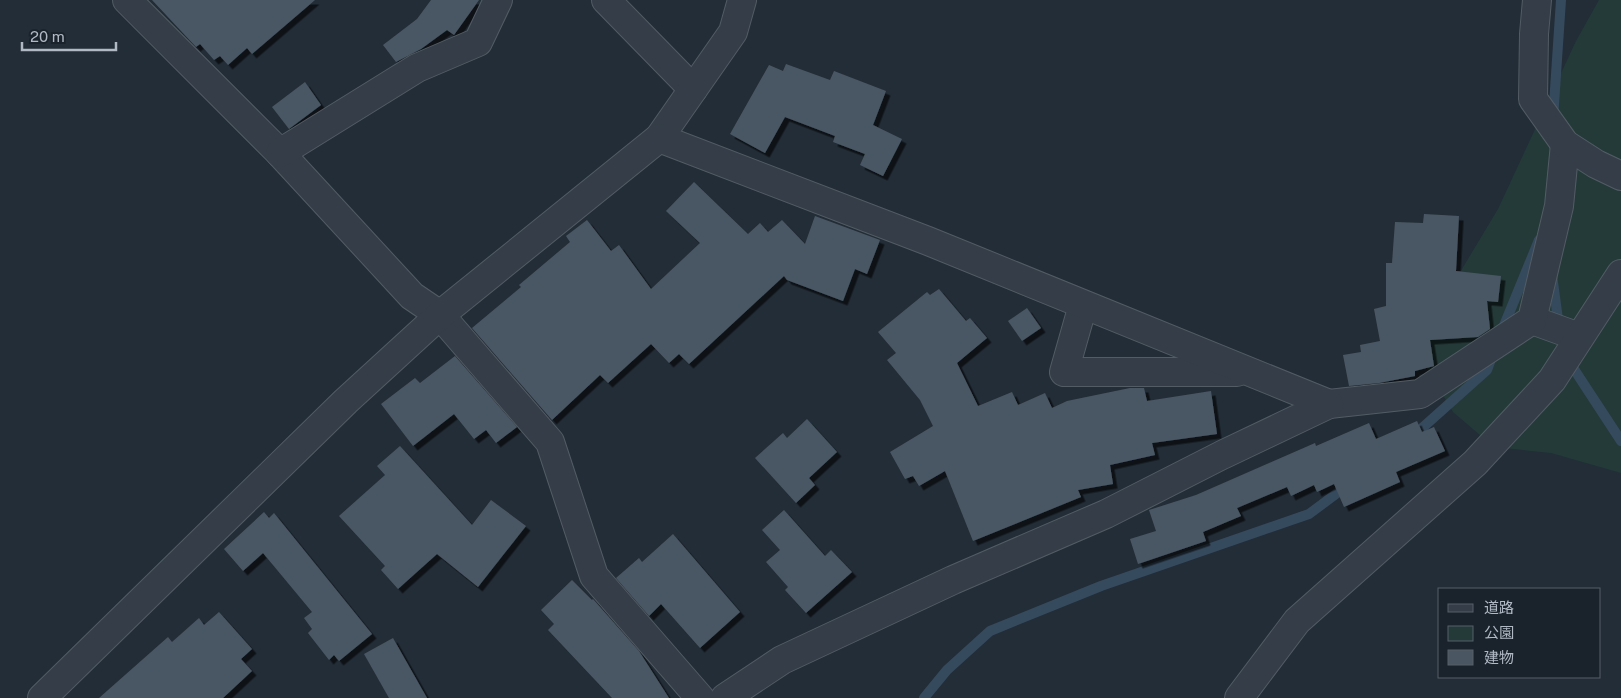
<svg xmlns="http://www.w3.org/2000/svg" width="1621" height="698" font-family="'Public Sans','Noto Sans JP',sans-serif">
<defs>
<filter id="shadow"><feDropShadow dx="4.5" dy="4.5" stdDeviation="0" flood-color="#0009"/></filter>
</defs>
<rect width="100%" height="100%" fill="#222d37"/>
<polygon fill="#243a39" points="1599,0 1621,0 1621,473 1551,453 1494,447 1453,412 1425,365 1438,309 1498,209 1576,41"/>
<g fill="none" stroke-linecap="round" stroke-linejoin="round">
<g stroke="#364a5e" stroke-width="10">
<polyline points="1553,119 1561,0"/>
<polyline points="1552,275 1559,327"/>
<polyline points="1501,333 1539,240"/>
<polyline points="1568,360 1621,441"/>
<polyline points="1412,437 1487,370 1493,354"/>
<polyline points="924,698 947,670 990,631 1101,586 1309,514 1348,485"/>
</g>
</g>
<g fill="#4a5763" filter="url(#shadow)">
<polygon points="152,0 315,0 252,54 247,48 228,65 220,56 214,60 200,44 196,47"/>
<polygon points="431,0 479,0 454,35 447,30 421,49 396,62 383,45 417,19"/>
<polygon points="786,64 830,80 834,71 886,91 873,125 902,139 883,176 860,165 865,154 833,142 835,136 785,117 765,153 730,134 769,65 783,71"/>
<polygon points="305,82 321,105 289,129 272,107"/>
<polygon points="694,182 748,234 760,223 768,232 782,220 805,244 815,216 880,240 867,274 855,269 843,301 787,280 784,276 689,364 679,354 669,363 651,344 608,383 600,375 552,420 472,328 521,287 519,285 570,242 566,236 587,220 611,251 619,245 651,289 700,243 666,211"/>
<polygon points="1424,214 1459,216 1456,271 1501,276 1498,302 1487,301 1490,329 1478,337 1430,340 1434,366 1415,371 1415,376 1379,383 1349,386 1343,355 1361,352 1360,345 1380,341 1374,309 1386,306 1386,263 1392,263 1395,222 1423,223"/>
<polygon points="939,289 966,321 970,318 987,338 957,363 978,406 1012,392 1018,405 1045,393 1052,408 1067,401 1130,388 1144,388 1147,401 1211,391 1217,434 1152,443 1155,455 1110,465 1113,484 1078,490 1081,497 973,541 945,471 919,486 913,476 905,479 890,452 933,426 920,400 887,360 896,353 878,332 927,292 930,295"/>
<polygon points="1027,308 1041,328 1022,341 1008,321"/>
<polygon points="455,356 517,427 496,443 486,430 474,439 454,414 413,446 381,404 415,378 420,383"/>
<polygon points="807,419 837,452 809,478 815,485 796,503 755,458 783,433 787,438"/>
<polygon points="1417,421 1422,432 1434,427 1445,451 1396,472 1400,482 1344,507 1334,484 1317,492 1314,485 1291,496 1287,487 1237,508 1241,516 1203,532 1206,541 1138,564 1130,539 1156,531 1149,510 1196,495 1315,443 1316,446 1369,423 1376,439"/>
<polygon points="400,446 472,525 491,500 526,526 478,587 437,554 398,589 381,570 385,566 339,516 385,475 377,466"/>
<polygon points="784,510 825,556 831,550 852,572 806,613 785,590 788,587 766,562 780,550 762,530"/>
<polygon points="264,512 269,518 274,513 372,634 339,661 334,655 329,660 308,633 312,629 304,618 312,612 263,553 243,571 224,549"/>
<polygon points="673,534 740,612 700,648 661,604 649,616 616,578 639,558 642,562"/>
<polygon points="572,580 592,600 593,599 639,651 669,698 612,698 548,630 554,624 541,610"/>
<polygon points="219,612 252,649 241,659 252,671 223,698 99,698 168,637 172,642 199,618 204,625"/>
<polygon points="393,638 427,698 389,698 364,654"/>
</g>
<g fill="none" stroke-linecap="round" stroke-linejoin="round">
<defs>
<g id="minor">
<polyline points="127,0 280,153 412,296 440,315 550,442 594,576 700,698"/>
<polyline points="606,0 693,89"/>
<polyline points="659,138 733,32 742,0"/>
<polyline points="280,153 417,68 478,42 498,0"/>
<polyline points="1083,305 1064,372 1237,372"/>
<polyline points="1532,320 1579,337"/>
<polyline points="1329,404 1420,394 1532,320 1559,206 1565,144"/>
<polyline points="42,698 346,401 440,315 659,138 928,241 1329,404 1222,455 1106,514 953,580 782,660 725,698"/>
</g>
<g id="tertiary">
<polyline points="1537,0 1534,34 1533,99 1565,144 1596,164 1621,176"/>
<polyline points="1239,698 1297,621 1475,463 1552,380 1621,274"/>
</g>
</defs>
<use href="#minor" stroke="#535c65" stroke-width="30"/>
<use href="#tertiary" stroke="#535c65" stroke-width="30"/>
<use href="#minor" stroke="#353e48" stroke-width="28"/>
<use href="#tertiary" stroke="#353e48" stroke-width="28"/>
</g>
<rect x="1438" y="588" width="162" height="90" fill="#1a232c" stroke="#565f69"/>
<rect x="1448" y="604" width="25" height="8" fill="#353e48" stroke="#565f69"/>
<text x="1484" y="613" font-size="15" fill="#b0b9c4">道路</text>
<rect x="1448" y="626" width="25" height="15" fill="#243a39" stroke="#565f69"/>
<text x="1484" y="638" font-size="15" fill="#b0b9c4">公園</text>
<rect x="1448" y="650" width="25" height="15" fill="#4a5763" stroke="#565f69"/>
<text x="1484" y="663" font-size="15" fill="#b0b9c4">建物</text>
<path d="M22 42v8h94v-8" fill="none" stroke="#b0b9c4" stroke-width="2.5"/>
<text x="30" y="42" font-size="15" fill="#b0b9c4" stroke="#1a232c" stroke-width="4" paint-order="stroke">20 m</text>
</svg>
